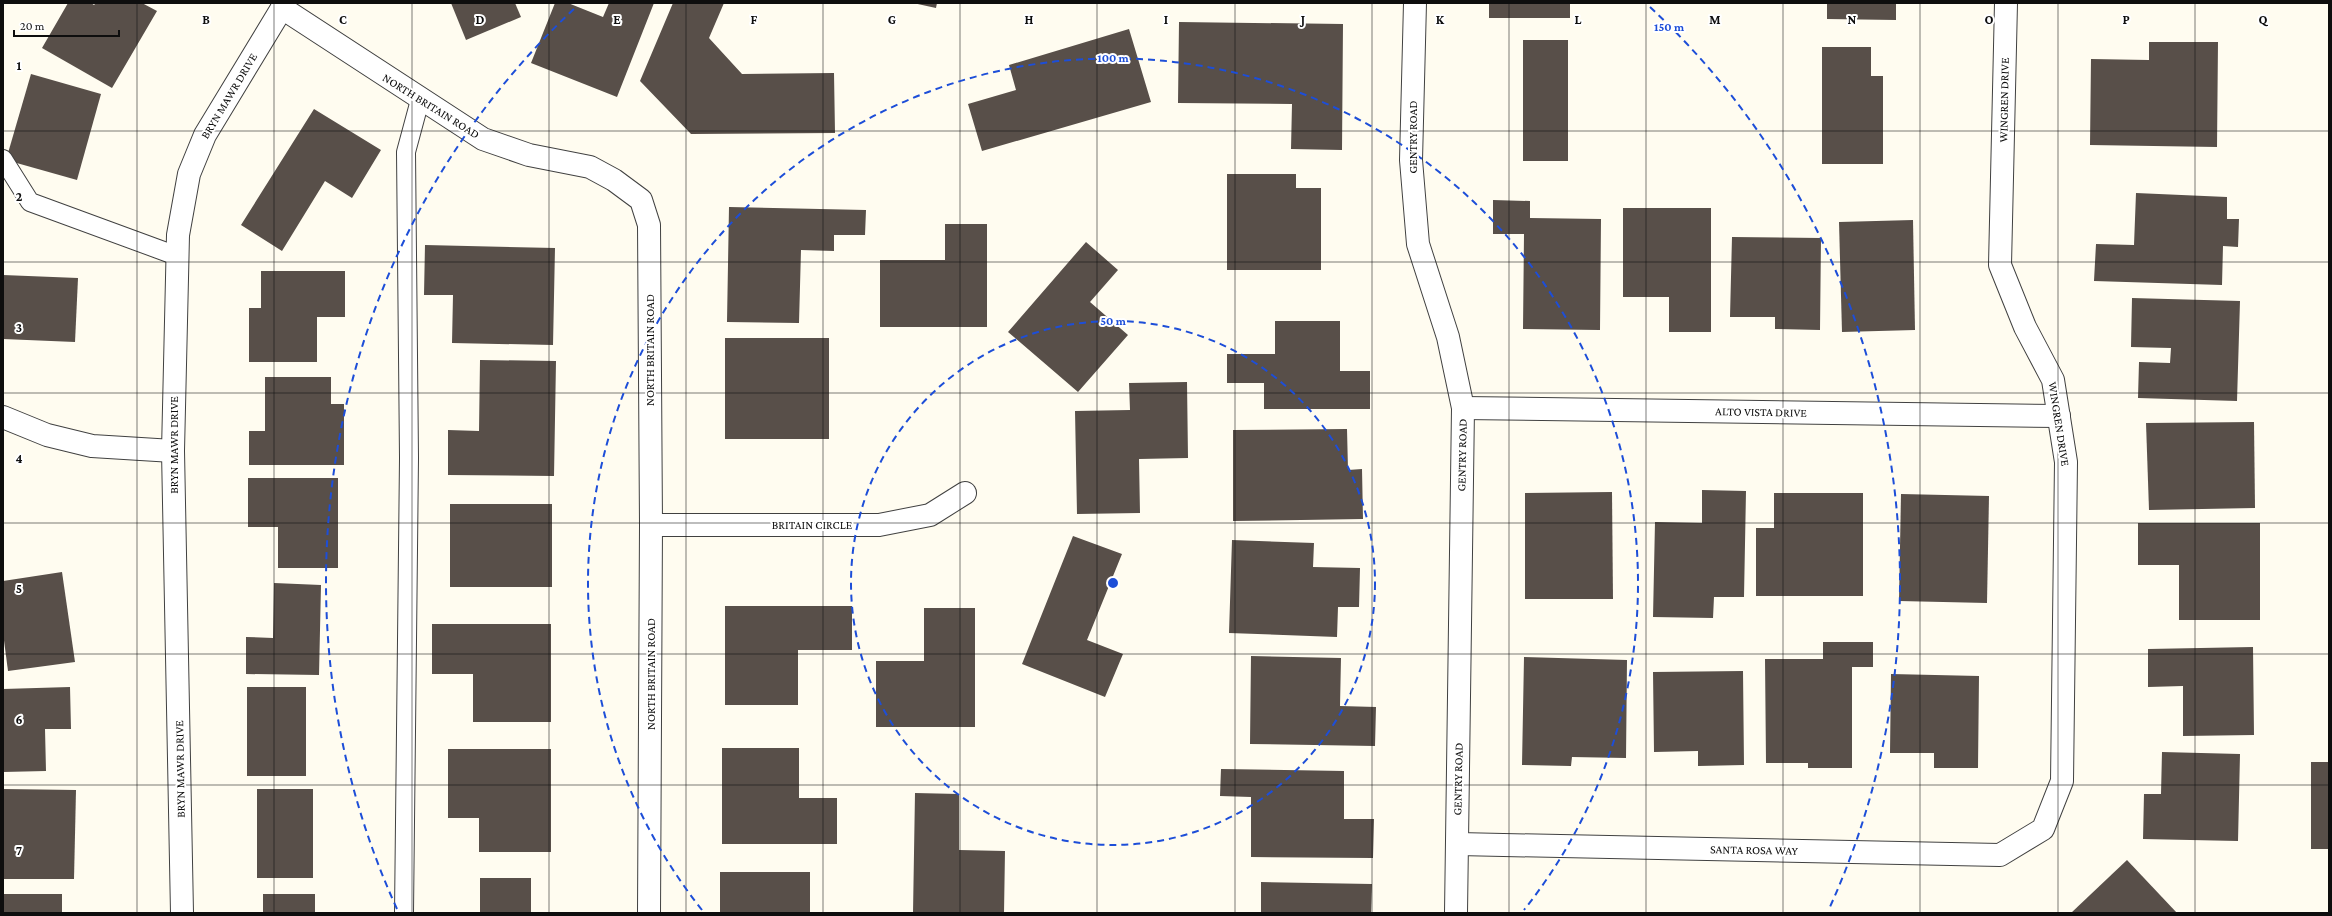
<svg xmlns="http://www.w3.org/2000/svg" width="2332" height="916" font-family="'Crimson Pro',serif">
<rect width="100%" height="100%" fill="#fffcf0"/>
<g fill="#584f49">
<polygon points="68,3 91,3 94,5 96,3 142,3 157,11 112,88 42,48"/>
<polygon points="451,3 515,3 521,17 466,40"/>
<polygon points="555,3 568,3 603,17 609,3 654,3 617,97 531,63"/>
<polygon points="673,3 724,3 709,38 742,74 834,73 835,133 691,134 640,81"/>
<polygon points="913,3 937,3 936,8"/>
<rect x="1489" y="3" width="81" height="15"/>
<polygon points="1827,3 1896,3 1896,20 1827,19"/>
<polygon points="1179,22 1343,24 1342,150 1291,149 1292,104 1178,103"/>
<polygon points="1129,29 1151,102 982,151 968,104 1016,90 1009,65"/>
<rect x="1523" y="40" width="45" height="121"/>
<polygon points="2149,42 2218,42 2217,147 2090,145 2091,59 2149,60"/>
<polygon points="1822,47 1871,47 1871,76 1883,76 1883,164 1822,164"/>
<polygon points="31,74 101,94 77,180 6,160"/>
<polygon points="314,109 381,150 352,198 325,181 282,251 241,225"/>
<polygon points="1227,174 1296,174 1296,188 1321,188 1321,270 1227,270"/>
<polygon points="2136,193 2227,197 2227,219 2239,219 2238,247 2223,246 2222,285 2094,281 2096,244 2134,245"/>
<polygon points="1493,200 1530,201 1530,218 1601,219 1600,330 1523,329 1524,234 1493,234"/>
<polygon points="729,207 866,210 865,235 834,235 834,251 801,250 799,323 727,322"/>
<polygon points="1623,208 1711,208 1711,332 1669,332 1669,297 1623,297"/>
<polygon points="1913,220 1915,330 1842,332 1839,222"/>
<polygon points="945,224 987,224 987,327 880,327 880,260 945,260"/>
<polygon points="1732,237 1821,238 1820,330 1775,329 1775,317 1730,317"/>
<polygon points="1086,242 1118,270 1090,302 1128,335 1078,392 1008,332"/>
<polygon points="425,245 555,248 553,345 452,343 453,295 424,295"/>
<polygon points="261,271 345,271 345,317 317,317 317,362 249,362 249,308 261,308"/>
<polygon points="3,275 78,278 75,342 3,339"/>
<polygon points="2132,298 2240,301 2237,401 2138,398 2139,362 2170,363 2171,348 2131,347"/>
<polygon points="1275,321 1340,321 1340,371 1370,371 1370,409 1264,409 1264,383 1227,383 1227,354 1275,354"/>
<rect x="725" y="338" width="104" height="101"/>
<polygon points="480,360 556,361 554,476 448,475 448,430 479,431"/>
<polygon points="265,377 331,377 331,404 344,404 344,465 249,465 249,431 265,431"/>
<polygon points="1187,382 1188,458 1139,459 1140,513 1077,514 1075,411 1130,410 1129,383"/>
<polygon points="2254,422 2255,508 2149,510 2146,423"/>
<polygon points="1347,429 1348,470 1362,469 1363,519 1233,521 1233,430"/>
<polygon points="248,478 338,478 338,568 278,568 278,527 248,527"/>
<polygon points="1702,490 1746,491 1744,597 1714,597 1713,618 1653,617 1655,522 1702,523"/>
<polygon points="1612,492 1613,599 1525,599 1525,493"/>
<polygon points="1774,493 1863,493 1863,596 1756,596 1756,528 1774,528"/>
<polygon points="1901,494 1989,496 1987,603 1899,601"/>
<rect x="450" y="504" width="102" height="83"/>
<polygon points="2138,523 2260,523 2260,620 2179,620 2179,565 2138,565"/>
<polygon points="1073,536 1122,554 1087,640 1123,654 1105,697 1022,664"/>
<polygon points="1232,540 1314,543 1313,567 1360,568 1359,607 1338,607 1337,637 1229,633"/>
<polygon points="62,572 75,662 8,671 3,633 3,581"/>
<polygon points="274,583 321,585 319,675 246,674 246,637 273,638"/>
<polygon points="725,606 852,606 852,650 798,650 798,705 725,705"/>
<polygon points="924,608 975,608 975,727 876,727 876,661 924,661"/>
<polygon points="432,624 551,624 551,722 473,722 473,674 432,674"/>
<polygon points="1823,642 1873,642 1873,667 1852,667 1852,768 1808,768 1808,763 1766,763 1765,659 1823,659"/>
<polygon points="2253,647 2254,735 2183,736 2183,686 2148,687 2148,649"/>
<polygon points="1251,656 1341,658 1340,706 1376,707 1375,746 1250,744"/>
<polygon points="1524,657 1627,660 1626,758 1572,757 1571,766 1522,765"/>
<polygon points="1743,671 1744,765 1698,766 1698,751 1654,752 1653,672"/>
<polygon points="1891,674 1979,676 1978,768 1934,768 1934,753 1890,753"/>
<polygon points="70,687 71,729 45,729 46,771 3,772 3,689"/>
<rect x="247" y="687" width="59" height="89"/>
<polygon points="722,748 799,748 799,798 837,798 837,844 722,844"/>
<polygon points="448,749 551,749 551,852 479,852 479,818 448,818"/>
<polygon points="2162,752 2240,754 2238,841 2143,839 2144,794 2161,794"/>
<rect x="2311" y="762" width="18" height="87"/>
<polygon points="1221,769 1344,771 1344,819 1374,819 1373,858 1251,857 1251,797 1220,796"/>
<polygon points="3,789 76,790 74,879 3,879"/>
<rect x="257" y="789" width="56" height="89"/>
<polygon points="915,793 959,794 959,850 1005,851 1004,913 913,913"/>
<polygon points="2127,860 2177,913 2071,913"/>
<rect x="720" y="872" width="90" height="41"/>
<rect x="480" y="878" width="51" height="35"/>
<polygon points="1261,882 1372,884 1371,913 1261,913"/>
<rect x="3" y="894" width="59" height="19"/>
<rect x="263" y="894" width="52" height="19"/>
</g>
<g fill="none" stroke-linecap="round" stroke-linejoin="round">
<defs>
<g id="lane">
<polyline points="3,159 30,202 177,256"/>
<polyline points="404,913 409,458 406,152 420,100"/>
</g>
<g id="street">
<polyline points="1415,3 1411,160 1418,244 1448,337 1463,408 1456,913"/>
<polyline points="282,8 483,139 529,155 590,167 614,180 641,200 649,225 651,525 649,913"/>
<polyline points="1463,408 2059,416"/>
<polyline points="3,417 47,435 92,446 173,451"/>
<polyline points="651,525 879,525 930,515 965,493"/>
<polyline points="1458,844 2000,855 2043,829 2062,781 2066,462 2053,380 2025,327 2000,265 2006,3"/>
<polyline points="182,913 173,451 178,235 189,174 205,135 285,3"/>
</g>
</defs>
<use href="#lane" stroke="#414141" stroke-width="20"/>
<use href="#street" stroke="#414141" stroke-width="24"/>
<use href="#lane" stroke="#fff" stroke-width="18"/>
<use href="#street" stroke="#fff" stroke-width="22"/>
</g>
<path fill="none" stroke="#0e0e0e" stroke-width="1" stroke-opacity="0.55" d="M137 3V913M274 3V913M412 3V913M549 3V913M686 3V913M823 3V913M960 3V913M1097 3V913M1235 3V913M1372 3V913M1509 3V913M1646 3V913M1783 3V913M1920 3V913M2058 3V913M2195 3V913M3 131H2329M3 262H2329M3 393H2329M3 523H2329M3 654H2329M3 785H2329"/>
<g fill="none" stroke="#1d4ed8" stroke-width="2" stroke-dasharray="7 5">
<circle cx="1113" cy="583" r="262"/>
<path d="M702 910A525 525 0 1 1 1524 910"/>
<path d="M397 909A787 787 0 0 1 576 7M1650 7A787 787 0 0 1 1829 909"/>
</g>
<g text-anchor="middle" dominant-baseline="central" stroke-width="4" stroke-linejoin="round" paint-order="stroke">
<g font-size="12" fill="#0e0e0e" stroke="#fff">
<text transform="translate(229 96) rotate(-59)">BRYN MAWR DRIVE</text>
<text transform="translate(2004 100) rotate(-89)">WINGREN DRIVE</text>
<text transform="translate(431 106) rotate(32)">NORTH BRITAIN ROAD</text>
<text transform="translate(1413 137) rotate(-90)">GENTRY ROAD</text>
<text transform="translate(650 350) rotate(-90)">NORTH BRITAIN ROAD</text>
<text transform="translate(1761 412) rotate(1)">ALTO VISTA DRIVE</text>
<text transform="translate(2059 424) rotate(81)">WINGREN DRIVE</text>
<text transform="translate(174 445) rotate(-90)">BRYN MAWR DRIVE</text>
<text transform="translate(1462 455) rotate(-89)">GENTRY ROAD</text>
<text x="812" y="525">BRITAIN CIRCLE</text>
<text transform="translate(651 674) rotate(-90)">NORTH BRITAIN ROAD</text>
<text transform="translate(180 769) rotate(-91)">BRYN MAWR DRIVE</text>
<text transform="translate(1458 779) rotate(-89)">GENTRY ROAD</text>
<text transform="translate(1754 850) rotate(1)">SANTA ROSA WAY</text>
</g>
</g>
<g font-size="13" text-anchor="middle" font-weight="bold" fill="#0e0e0e" stroke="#fff" stroke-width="4" stroke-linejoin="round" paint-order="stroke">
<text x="206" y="24">B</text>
<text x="343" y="24">C</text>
<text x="480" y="24">D</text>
<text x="617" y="24">E</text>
<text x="754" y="24">F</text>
<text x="892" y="24">G</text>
<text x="1029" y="24">H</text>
<text x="1166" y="24">I</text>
<text x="1303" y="24">J</text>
<text x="1440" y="24">K</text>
<text x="1578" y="24">L</text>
<text x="1715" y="24">M</text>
<text x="1852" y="24">N</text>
<text x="1989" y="24">O</text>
<text x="2126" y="24">P</text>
<text x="2263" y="24">Q</text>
<text x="19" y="70">1</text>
<text x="19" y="201">2</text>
<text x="19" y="332">3</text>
<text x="19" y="463">4</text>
<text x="19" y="593">5</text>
<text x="19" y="724">6</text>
<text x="19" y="855">7</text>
</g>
<circle cx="1113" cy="583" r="6" fill="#1d4ed8" stroke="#fff" stroke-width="2"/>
<g font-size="12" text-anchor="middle" font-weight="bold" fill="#1d4ed8" stroke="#fff" stroke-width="4" stroke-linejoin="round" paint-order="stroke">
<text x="1669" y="31">150 m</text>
<text x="1113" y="62">100 m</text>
<text x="1113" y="325">50 m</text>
</g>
<rect width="2332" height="916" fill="none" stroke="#0e0e0e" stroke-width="8"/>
<path d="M14 30v6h105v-6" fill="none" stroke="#0e0e0e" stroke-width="2"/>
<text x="20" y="30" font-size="12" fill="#0e0e0e" stroke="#ffffff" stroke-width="3" paint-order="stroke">20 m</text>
</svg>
